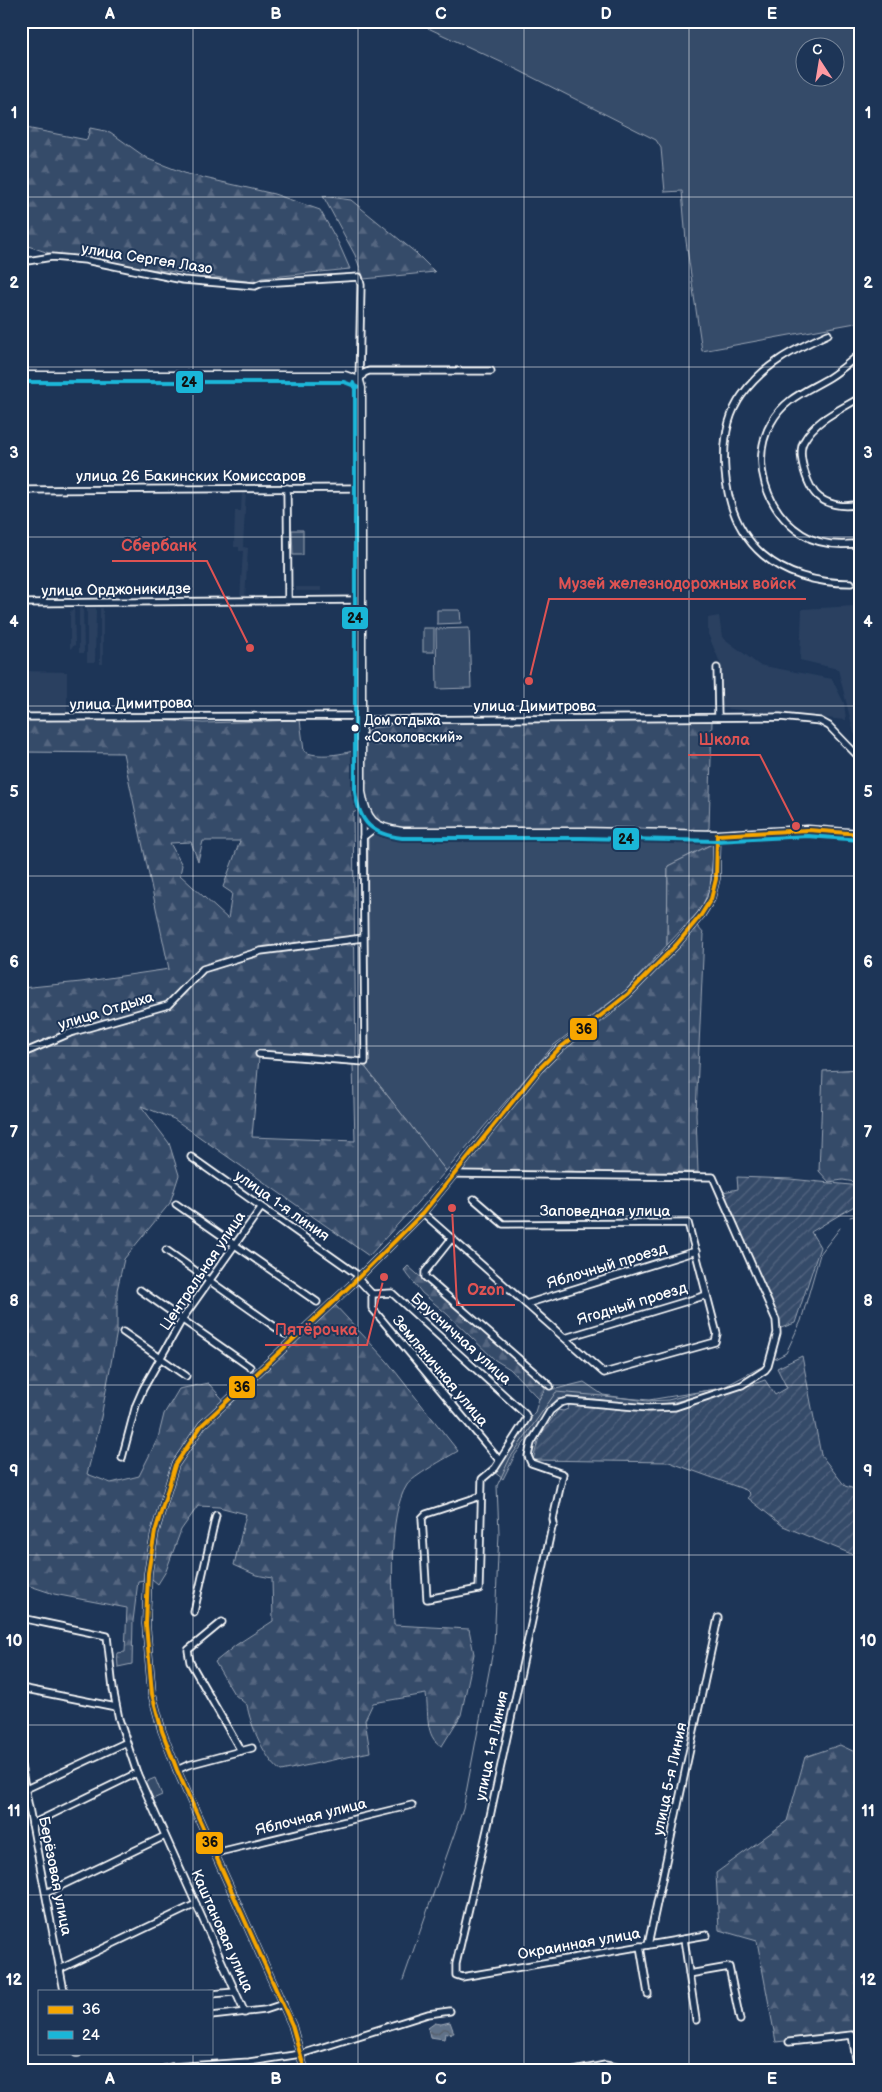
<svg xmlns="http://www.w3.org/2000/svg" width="882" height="2092" font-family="'Balsamiq Sans',sans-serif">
<defs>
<pattern id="forest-firs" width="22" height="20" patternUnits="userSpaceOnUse" patternTransform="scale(1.25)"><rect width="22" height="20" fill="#364b69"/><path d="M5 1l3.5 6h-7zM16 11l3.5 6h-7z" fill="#546680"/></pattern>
<pattern id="garden-furrows" width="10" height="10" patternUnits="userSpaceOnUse" patternTransform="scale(1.25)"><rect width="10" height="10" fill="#364b69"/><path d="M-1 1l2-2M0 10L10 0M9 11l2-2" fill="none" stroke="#546680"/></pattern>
<pattern id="water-waves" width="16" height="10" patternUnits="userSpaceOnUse" patternTransform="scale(1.25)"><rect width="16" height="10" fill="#617289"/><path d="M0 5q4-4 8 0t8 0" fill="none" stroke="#555d67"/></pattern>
</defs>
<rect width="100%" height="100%" fill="#1d3557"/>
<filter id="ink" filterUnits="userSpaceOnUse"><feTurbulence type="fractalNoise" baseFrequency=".02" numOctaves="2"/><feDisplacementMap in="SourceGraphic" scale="10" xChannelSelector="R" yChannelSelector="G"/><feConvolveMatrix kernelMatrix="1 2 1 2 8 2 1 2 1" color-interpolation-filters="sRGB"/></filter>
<g filter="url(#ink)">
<g fill="#2a4161">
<polygon points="242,491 246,491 243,547 248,548 245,599 240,599 243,551 239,551 239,547 234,547 235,511 241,511"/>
<polygon points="861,583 861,746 854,733 838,669 800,660 802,609 855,606 856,588"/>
<rect x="296" y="587" width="25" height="4"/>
<polygon points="79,607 83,607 84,653 79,653"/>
<polygon points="74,608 75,645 70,649 70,612"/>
<polygon points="87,608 96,608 95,662 87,662"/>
<rect x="100" y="608" width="3" height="56"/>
<polygon points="719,616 722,637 759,665 832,679 844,703 846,720 721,708 721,665 708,634 708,618"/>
<polygon points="21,671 67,672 67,714 21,714"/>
</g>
<g fill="#364b69" stroke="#9aa5b4" fill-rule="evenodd">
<path d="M413 21H861V322L702 351 686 241 682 191 665 192 661 148 656 140 518 70ZM804 48H834V78H804Z"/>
<polygon points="292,530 303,530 303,555 293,555"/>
<polygon points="437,610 460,610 461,623 437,624"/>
<rect x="423" y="628" width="11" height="24"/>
<polygon points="469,628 471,688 437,689 436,629"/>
<polygon points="374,831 401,841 711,839 714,843 668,866 667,945 626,990 554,1045 446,1171 366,1068 368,836"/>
<path d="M584 1382 603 1395 647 1401 668 1400 703 1391 720 1389C697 1395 673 1405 649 1405 618 1405 588 1394 557 1399L515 1455 503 1479 494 1472 524 1424 535 1412 539 1399 546 1388 556 1389Z"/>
<polygon points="155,1778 162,1795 153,1799 145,1782"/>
</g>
<g fill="url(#forest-firs)" stroke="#9aa5b4" fill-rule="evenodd">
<polygon points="21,127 87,140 90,128 110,132 148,159 187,174 274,194 320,210 339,244 350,269 262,278 254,282 64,258 25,245 21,243 21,175 24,165 21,163"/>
<polygon points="323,196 351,200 416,253 435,272 364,279 355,255"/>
<path d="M21 717H106L203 723 300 720 304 751C315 759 346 754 359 749V738L372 728 389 726 395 721H712L709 828 702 834 496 828 490 826 402 829 376 825 362 808 353 813 356 1060 366 1068 446 1171 369 1256 174 1119 141 1106 169 1143 179 1175 170 1203 124 1259 117 1290V1331L99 1428 87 1474 111 1483 139 1476 158 1438 164 1414 179 1389 208 1383 229 1406 334 1304 387 1361 458 1451C448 1457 412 1477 407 1485 387 1516 393 1589 394 1625L469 1629 474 1654 461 1715 442 1746C424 1738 429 1710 426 1694L373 1703 365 1720 370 1752 281 1771C265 1760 250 1724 247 1705L234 1694 215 1662 236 1645 273 1621 272 1578 256 1575 234 1565 246 1514 219 1507 198 1506 181 1530 166 1571 158 1584 152 1579 138 1581 133 1621 132 1664 118 1667 117 1653 125 1652 127 1608 54 1594 21 1583V988L81 982 169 969 123 753 21 752ZM203 841H240L223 887 232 893 228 919 180 875 182 865 170 843 191 842 198 861ZM259 1057 353 1065 355 1141 252 1137Z"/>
<polygon points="714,843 710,888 701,909 667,945 668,866"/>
<polygon points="697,926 704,934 696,1114 698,1172 466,1173 461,1169 541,1072 563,1050 611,1015"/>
<polygon points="861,1069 861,1183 843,1180 829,1182 819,1171 823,1071"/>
<polygon points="408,1266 546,1388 539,1399 510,1369 495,1360 447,1314 422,1293 404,1270"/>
<polygon points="840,1745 861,1755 861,2032 776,2042 757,1941 719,1930 716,1873 787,1821 805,1757"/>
</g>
<g fill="url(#garden-furrows)" stroke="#9aa5b4">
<polygon points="737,1177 790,1179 861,1186 861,1202 811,1232 820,1247 795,1323 781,1328 723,1192 738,1189"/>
<polygon points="802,1356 821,1455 845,1486 861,1491 861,1558 783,1526 748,1498 750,1494 746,1490 669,1462 533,1460 539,1437 558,1410 563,1411 568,1409 569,1404 653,1411 683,1408 765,1380 775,1395 787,1388 777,1368"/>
</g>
<polygon fill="url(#water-waves)" stroke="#a0aab8" points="450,2022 454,2033 445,2034 444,2039 430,2037 428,2028 435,2023 441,2024"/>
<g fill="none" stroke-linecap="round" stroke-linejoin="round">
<g stroke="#a0aab8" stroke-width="1">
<polyline points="850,1217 861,1214"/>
<polyline points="775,1359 786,1353 801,1321 820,1254 840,1228"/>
<polyline points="403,1980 463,1809 494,1645 499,1533 497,1486 510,1458 556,1392 649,1400 722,1388 765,1365"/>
</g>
<defs>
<g id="minor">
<polyline points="21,262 52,257 85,260 183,280 255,286 262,283 359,277 361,285 359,381"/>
<path d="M828 334C795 349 764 364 742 395 726 417 723 444 725 471 731 545 778 583 851 583"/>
<path d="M861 353C851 361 841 370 830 377 809 390 784 398 771 423 750 460 766 511 802 534 819 545 841 546 861 543"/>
<polyline points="360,379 364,373 369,371 491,371"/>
<path d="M861 397C840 410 816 419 804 441 796 454 808 490 820 498 831 506 848 508 861 503"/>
<polyline points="287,488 288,600"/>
<polyline points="21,490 361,488"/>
<polyline points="856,505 861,521"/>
<polyline points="21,603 360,600"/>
<polyline points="717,668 718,717"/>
<polyline points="21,717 354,716 366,720 780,717 820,721 829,726 856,754"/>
<polyline points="363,837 376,827"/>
<polyline points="21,1054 70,1033 168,1005 203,969 261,951 363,938"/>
<polyline points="259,1054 365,1062 363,817 365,810"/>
<polyline points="191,1157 359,1276"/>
<polyline points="454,1174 713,1177 776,1320 777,1333 768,1366 765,1370 742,1385 675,1407 648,1408 568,1401 560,1403 550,1411 531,1443 528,1456 531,1463 563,1474 553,1519 554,1524 552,1527 489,1821 456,1964 456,1975 462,1977 707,1935"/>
<polyline points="176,1204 317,1302"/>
<polyline points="423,1213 604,1373 715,1342 717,1334 688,1223 503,1224 474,1199"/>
<polyline points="452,1238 425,1272 425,1277 550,1386"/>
<polyline points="166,1250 285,1334"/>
<polyline points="357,1278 372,1294"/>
<polyline points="140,1290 250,1367"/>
<polyline points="372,1294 392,1293 525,1414 527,1418 495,1468 482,1479 479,1589 427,1599 422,1518 426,1514 481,1496"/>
<polyline points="372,1294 372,1308 499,1460"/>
<polyline points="526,1304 696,1251"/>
<polyline points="123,1332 186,1376"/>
<polyline points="565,1338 707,1295"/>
<polyline points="122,1458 136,1405 143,1389 183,1318 261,1208"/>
<polyline points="194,1612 216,1515"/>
<polyline points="21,1618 107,1636 113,1689 119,1719 137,1773 245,2013"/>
<polyline points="222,1622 188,1650 190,1662 241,1751"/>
<polyline points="21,1688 116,1707"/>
<polyline points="21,1766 64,1991"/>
<polyline points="177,1770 188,1765 252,1748"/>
<polyline points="26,1789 125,1743"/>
<polyline points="32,1824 137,1773"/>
<polyline points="215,1853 412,1805"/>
<polyline points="46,1893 165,1836"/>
<polyline points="684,1939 696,2020"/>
<polyline points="648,1945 718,1618"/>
<polyline points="640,1946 648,1994"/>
<polyline points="60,1969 196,1904"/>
<polyline points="689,1974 729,1967 740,2020"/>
<polyline points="211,1994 235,1992"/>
<polyline points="211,2016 265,2010 283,2004"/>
<polyline points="789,2042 852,2035 858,2071"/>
<polyline points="76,2053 78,2053"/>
<polyline points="21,2062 22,2067"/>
<polyline points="156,2071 171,2067 249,2062 301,2054 428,2014 450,2011"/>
<polyline points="305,2071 292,2025 177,1770 162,1731 152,1694 146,1624 148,1573 155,1532 175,1465 202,1425 351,1285 423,1213 539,1069 560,1048 628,994 677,944 701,915 711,899 716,879 717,835"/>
<polyline points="574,2071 605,2065 637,2071"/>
</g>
<path id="major" d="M21 376H345L359 381 361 388V792C366 821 373 828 402 832H583L717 835 808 830 861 834"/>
</defs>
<use href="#minor" stroke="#fff" stroke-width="9"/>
<use href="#major" stroke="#fff" stroke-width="11"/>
<use href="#minor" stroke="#1d3557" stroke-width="5.5"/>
<use href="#major" stroke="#1d3557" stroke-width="8"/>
<defs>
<g id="bus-1">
<polyline points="717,835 808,830 861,834"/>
<polyline points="305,2071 292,2025 177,1770 162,1731 152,1694 146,1624 148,1573 155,1532 175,1465 202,1425 351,1285 423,1213 539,1069 560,1048 628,994 677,944 701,915 711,899 716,879 717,835"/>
</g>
<g id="bus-2">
<polyline points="21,382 344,382 357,387"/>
<path d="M353 383 355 389V792C360 823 371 834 402 838H583L717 841 808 836 861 840"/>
</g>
</defs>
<use href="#bus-1" stroke="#1d3557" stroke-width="8"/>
<use href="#bus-2" stroke="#1d3557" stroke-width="8"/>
<use href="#bus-1" stroke="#f7a600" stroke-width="4"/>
<use href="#bus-2" stroke="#1ab6d8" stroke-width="4"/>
</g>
</g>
<path fill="none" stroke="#fff" stroke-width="1" stroke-opacity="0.55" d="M193 21V1991M358 21V2071M524 21V2071M689 21V2071M21 197H861M21 367H861M21 537H861M21 706H861M21 876H861M21 1046H861M21 1216H861M21 1385H861M21 1555H861M21 1725H861M21 1895H861M193 2053V2071"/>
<circle fill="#fff" stroke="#1d3557" stroke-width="2" cx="355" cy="728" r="4.5"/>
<g text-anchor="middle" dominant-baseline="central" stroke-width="4" stroke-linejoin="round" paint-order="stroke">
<g font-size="14" fill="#fff" stroke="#1d3557" text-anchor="start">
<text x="364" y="720">Дом отдыха<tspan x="364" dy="17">«Соколовский»</tspan></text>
</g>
<g font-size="15" fill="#fff" stroke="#1d3557">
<text transform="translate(147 259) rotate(9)">улица Сергея Лазо</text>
<text x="191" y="476">улица 26 Бакинских Комиссаров</text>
<text transform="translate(116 590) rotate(-1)">улица Орджоникидзе</text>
<text transform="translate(131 704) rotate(-1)">улица Димитрова</text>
<text x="535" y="706">улица Димитрова</text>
<text transform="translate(106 1011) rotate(-17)">улица Отдыха</text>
<text transform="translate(282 1206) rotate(35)">улица 1-я линия</text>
<text x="605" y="1211">Заповедная улица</text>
<text transform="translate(607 1266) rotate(-17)">Яблочный проезд</text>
<text transform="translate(203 1271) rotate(-56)">Центральная улица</text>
<text transform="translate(632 1304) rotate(-17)">Ягодный проезд</text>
<text transform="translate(461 1339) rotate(42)">Брусничная улица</text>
<text transform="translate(440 1371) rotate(50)">Земляничная улица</text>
<text transform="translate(492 1746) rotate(-78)">улица 1-я Линия</text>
<text transform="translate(670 1779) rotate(-78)">улица 5-я Линия</text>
<text transform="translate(311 1817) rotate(-14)">Яблочная улица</text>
<text transform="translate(55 1876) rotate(79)">Берёзовая улица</text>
<text transform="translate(222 1931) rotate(66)">Каштановая улица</text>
<text transform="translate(579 1944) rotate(-10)">Окраинная улица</text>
</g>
</g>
<path fill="none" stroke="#de5353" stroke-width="2" d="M250 648L207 561H112M529 681L549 599H806M796 826L760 755H688M452 1208L457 1305H515M384 1277L367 1345H265"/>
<g fill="#de5353" stroke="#1d3557" stroke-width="2">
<circle cx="250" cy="648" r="5"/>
<circle cx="529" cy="681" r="5"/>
<circle cx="796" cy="826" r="5"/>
<circle cx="452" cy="1208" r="5"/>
<circle cx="384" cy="1277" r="5"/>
</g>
<g font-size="16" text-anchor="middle" font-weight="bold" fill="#de5353" stroke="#1d3557" stroke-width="4" stroke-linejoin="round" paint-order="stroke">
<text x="159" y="551">Сбербанк</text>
<text x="677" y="589">Музей железнодорожных войск</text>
<text x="724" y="745">Школа</text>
<text x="486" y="1295">Ozon</text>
<text x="316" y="1335">Пятёрочка</text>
</g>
<g stroke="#1d3557" stroke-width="2">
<rect x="175" y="370" width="29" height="24" rx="5" fill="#1ab6d8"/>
<rect x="341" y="606" width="28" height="24" rx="5" fill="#1ab6d8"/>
<rect x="612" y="827" width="28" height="24" rx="5" fill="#1ab6d8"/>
<rect x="569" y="1017" width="29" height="24" rx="5" fill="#f7a600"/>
<rect x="228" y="1375" width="28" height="24" rx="5" fill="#f7a600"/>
<rect x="195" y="1831" width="29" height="24" rx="5" fill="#f7a600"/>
</g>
<g font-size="14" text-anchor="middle" font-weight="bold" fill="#111">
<text x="189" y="387">24</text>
<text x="355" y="623">24</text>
<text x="626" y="844">24</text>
<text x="584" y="1034">36</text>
<text x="242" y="1392">36</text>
<text x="210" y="1847">36</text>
</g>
<rect width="882" height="2092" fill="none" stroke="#1d3557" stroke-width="55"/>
<rect x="38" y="1990" width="175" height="65" fill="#1d3557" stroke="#77869a"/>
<rect x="48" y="2006" width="25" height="8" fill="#f7a600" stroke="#77869a"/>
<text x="82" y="2014" font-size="15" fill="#ffffff">36</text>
<rect x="48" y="2031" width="25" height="8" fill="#1ab6d8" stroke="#77869a"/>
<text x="82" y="2040" font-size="15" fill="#ffffff">24</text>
<g transform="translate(820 62) rotate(348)"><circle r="24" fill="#1d3557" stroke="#77869a"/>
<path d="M0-4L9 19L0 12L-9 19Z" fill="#ff9aa2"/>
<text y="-8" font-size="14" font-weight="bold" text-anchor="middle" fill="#ffffff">С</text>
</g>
<rect x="28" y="28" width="826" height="2036" fill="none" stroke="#fff" stroke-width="2"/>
<g font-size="16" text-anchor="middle" font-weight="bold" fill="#fff">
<text x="110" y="19">A</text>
<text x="276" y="19">B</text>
<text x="441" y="19">C</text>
<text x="606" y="19">D</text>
<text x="772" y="19">E</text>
<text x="14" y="118">1</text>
<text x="868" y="118">1</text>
<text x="14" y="288">2</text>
<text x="868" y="288">2</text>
<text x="14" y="458">3</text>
<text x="868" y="458">3</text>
<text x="14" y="627">4</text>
<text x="868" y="627">4</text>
<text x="14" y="797">5</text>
<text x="868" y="797">5</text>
<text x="14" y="967">6</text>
<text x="868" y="967">6</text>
<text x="14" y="1137">7</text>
<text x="868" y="1137">7</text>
<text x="14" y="1306">8</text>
<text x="868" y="1306">8</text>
<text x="14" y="1476">9</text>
<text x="868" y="1476">9</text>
<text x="14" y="1646">10</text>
<text x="868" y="1646">10</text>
<text x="14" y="1816">11</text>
<text x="868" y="1816">11</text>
<text x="14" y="1985">12</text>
<text x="868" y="1985">12</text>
<text x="110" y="2084">A</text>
<text x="276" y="2084">B</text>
<text x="441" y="2084">C</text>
<text x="606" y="2084">D</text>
<text x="772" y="2084">E</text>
</g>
</svg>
